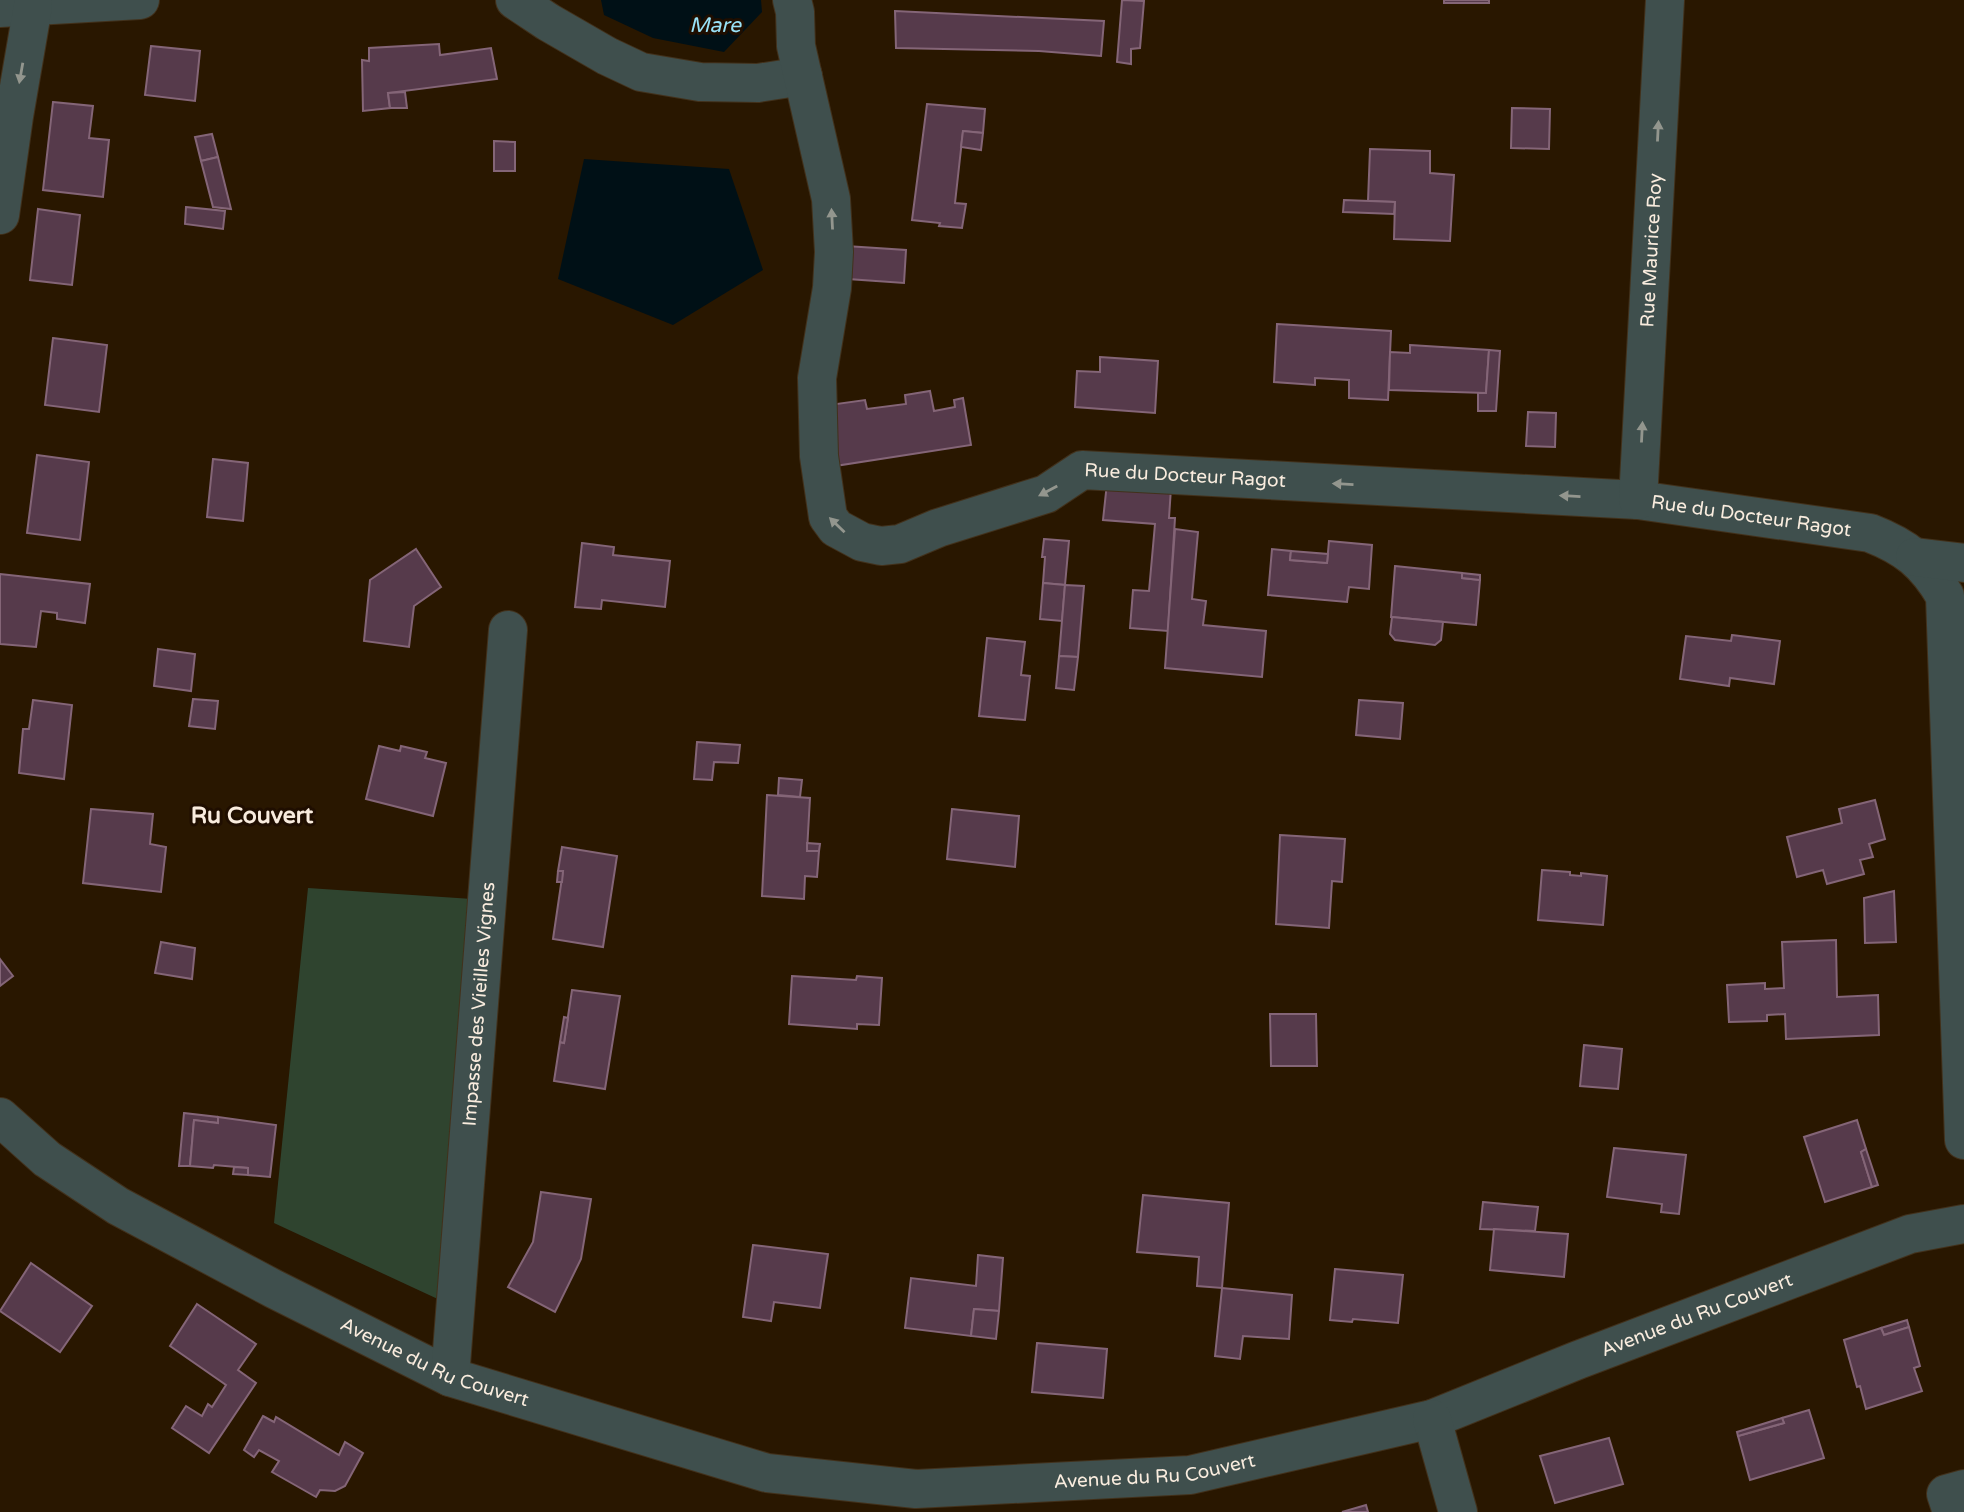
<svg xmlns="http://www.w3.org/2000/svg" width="1964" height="1512" font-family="'Varela Round',sans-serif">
<rect width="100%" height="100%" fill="#291700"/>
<polygon fill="#2f442f" points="308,888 487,900 455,1307 274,1223"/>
<g fill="#001016">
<polygon points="601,0 761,0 762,12 724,52 653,38 604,15"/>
<polygon points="584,159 729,169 763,270 673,325 558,279"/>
</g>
<g fill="#563a4b" stroke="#846577" stroke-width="2">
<polygon points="1122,0 1144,1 1140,48 1131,49 1131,64 1117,62"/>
<rect x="1444" y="0" width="45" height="3"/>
<polygon points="895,11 1104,21 1101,56 1039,51 896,48"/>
<polygon points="439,44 440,55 491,48 497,79 388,93 390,108 363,111 362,60 369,61 369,48"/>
<polygon points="151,46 200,51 195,101 145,95"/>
<polygon points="405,92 407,108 390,108 388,93"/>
<polygon points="53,102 93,106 89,138 109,140 103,197 43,190"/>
<polygon points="927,104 985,109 983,133 963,131 955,203 966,204 962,228 939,226 940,223 912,220"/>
<polygon points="1512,108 1550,109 1549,149 1511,148"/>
<polygon points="963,131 983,133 981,150 961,147"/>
<polygon points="212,134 218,157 201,161 195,137"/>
<polygon points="494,141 515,142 515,171 494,171"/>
<polygon points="1370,149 1430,151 1430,173 1454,175 1450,241 1394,239 1395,202 1368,201"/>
<polygon points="218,157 231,209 213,207 201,161"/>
<polygon points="1344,200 1395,202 1394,214 1343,212"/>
<polygon points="186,207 225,211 223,229 185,224"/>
<polygon points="38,209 80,215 72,285 30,280"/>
<polygon points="846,246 906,250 904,283 848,279"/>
<polygon points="1277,324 1391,331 1388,400 1349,398 1349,380 1315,378 1315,385 1274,382"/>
<polygon points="53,338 107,345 99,412 45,405"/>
<polygon points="1410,345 1489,350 1486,393 1389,390 1390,352 1410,353"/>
<polygon points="1489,350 1500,351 1496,411 1478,411 1478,393 1486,393"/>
<polygon points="1100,357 1158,361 1155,413 1075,407 1077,371 1100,372"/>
<polygon points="930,391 934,411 955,407 954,400 963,398 971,445 835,466 829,405 865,400 867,409 906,404 905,395"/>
<polygon points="1528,412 1556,413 1555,447 1526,446"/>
<polygon points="37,455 89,462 80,540 27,533"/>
<polygon points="213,459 248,463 243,521 207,517"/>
<polygon points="1107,483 1171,488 1169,518 1175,518 1168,631 1130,628 1133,590 1149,591 1155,524 1103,520"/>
<polygon points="1175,529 1198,532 1192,599 1206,601 1203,625 1266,631 1262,677 1165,668"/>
<polygon points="1044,539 1069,541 1065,585 1043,583 1045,557 1042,557"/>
<polygon points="1329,541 1372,545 1369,589 1349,587 1347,602 1268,595 1272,549 1291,551 1290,560 1327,563"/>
<polygon points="582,543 614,547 613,555 670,561 665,607 602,600 601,609 575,607"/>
<polygon points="416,549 441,587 414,606 409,647 364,641 370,580"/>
<polygon points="1291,551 1328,554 1327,563 1290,560"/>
<polygon points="1395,566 1462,573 1462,578 1480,580 1476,625 1391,617"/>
<polygon points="1462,573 1480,575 1480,580 1462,578"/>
<polygon points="0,574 90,584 85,623 57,619 57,613 41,611 36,647 0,644"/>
<polygon points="1043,583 1065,585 1062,621 1040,619"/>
<polygon points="1065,585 1084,586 1078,657 1059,656"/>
<polygon points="1392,617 1443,622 1441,640 1435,645 1395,640 1390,634"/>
<polygon points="1732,635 1780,641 1774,684 1730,678 1729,686 1680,679 1686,636 1731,641"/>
<polygon points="987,638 1025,642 1021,675 1030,676 1025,720 979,716"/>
<polygon points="158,649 195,654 191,691 154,686"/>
<polygon points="1059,656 1078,657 1074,690 1056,688"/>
<polygon points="193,699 218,701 215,729 189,726"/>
<polygon points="33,700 72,705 64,779 19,773 23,729 29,729"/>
<polygon points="1359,700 1403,703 1400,739 1356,735"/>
<polygon points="697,742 740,745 738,763 714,762 712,780 694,779"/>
<polygon points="379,746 400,751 401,746 427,752 425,758 446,763 433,816 366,799"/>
<polygon points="779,778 802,780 800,797 778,795"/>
<polygon points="767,795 810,798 807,851 819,851 817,877 805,876 804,899 762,896"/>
<polygon points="1875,800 1885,839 1869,844 1873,857 1860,860 1864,874 1827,884 1823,870 1797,877 1787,837 1842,823 1839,809"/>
<polygon points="91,809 153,814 150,844 166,847 161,892 83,883"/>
<polygon points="952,809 1019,816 1015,867 947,859"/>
<polygon points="1280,835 1345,839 1342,882 1332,881 1329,928 1276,924"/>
<polygon points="807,843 820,844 819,851 807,851"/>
<polygon points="562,847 617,856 603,947 553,939 563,871 558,871"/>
<polygon points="1542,870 1570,872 1570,875 1581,876 1581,873 1607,876 1603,925 1538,920"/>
<polygon points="558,871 563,871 562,882 557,882"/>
<polygon points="1894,891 1896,942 1865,943 1864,898"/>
<polygon points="1836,940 1837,997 1878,995 1879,1035 1786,1039 1785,1014 1767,1015 1767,1021 1729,1022 1727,985 1765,983 1765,989 1784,988 1782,942"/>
<polygon points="161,942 195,948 192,979 155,973"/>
<polygon points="0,959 13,976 0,986"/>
<polygon points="792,976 856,980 857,976 882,978 879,1025 857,1024 857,1029 789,1024"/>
<polygon points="572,990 620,996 605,1089 554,1081 560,1042 564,1043"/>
<polygon points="1270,1014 1316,1014 1317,1066 1271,1066"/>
<polygon points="564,1017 568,1018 564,1043 560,1042"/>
<polygon points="1584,1045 1622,1049 1618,1089 1580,1086"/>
<polygon points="184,1113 218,1117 218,1123 194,1120 190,1166 179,1166"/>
<polygon points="218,1117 276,1125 270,1177 248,1175 248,1168 214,1165 213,1168 190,1166 194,1120 218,1123"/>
<polygon points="1857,1120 1866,1149 1861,1152 1872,1187 1825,1202 1804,1137"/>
<polygon points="1614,1148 1686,1155 1679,1214 1661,1212 1662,1204 1607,1197"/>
<polygon points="1866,1149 1878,1185 1872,1187 1861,1152"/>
<polygon points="234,1167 248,1168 248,1175 233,1174"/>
<polygon points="541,1192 591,1199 581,1259 555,1312 508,1287 533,1242"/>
<polygon points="1143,1195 1229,1203 1222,1288 1197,1286 1199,1257 1137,1252"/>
<polygon points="1483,1202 1538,1207 1535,1231 1480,1229"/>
<polygon points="1494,1229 1568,1234 1564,1277 1490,1270"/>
<polygon points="753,1245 828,1254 820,1308 774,1302 771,1321 743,1317"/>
<polygon points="978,1255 1003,1258 999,1311 974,1309 971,1336 905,1328 911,1278 976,1286"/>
<polygon points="31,1263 92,1306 60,1352 0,1311"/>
<polygon points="1335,1269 1403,1275 1398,1323 1353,1319 1352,1322 1330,1320"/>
<polygon points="1222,1288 1292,1295 1289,1339 1243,1336 1240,1359 1215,1356"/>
<polygon points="197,1304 256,1344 238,1370 256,1383 209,1453 172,1428 186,1406 202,1416 208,1404 212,1407 226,1385 170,1346"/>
<polygon points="974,1309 999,1311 996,1339 971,1336"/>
<polygon points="1907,1320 1909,1327 1884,1335 1881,1328"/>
<polygon points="1909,1327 1920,1366 1914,1368 1922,1391 1866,1409 1860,1386 1857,1387 1844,1340 1881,1328 1884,1335"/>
<polygon points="1037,1343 1107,1349 1103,1398 1032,1392"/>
<polygon points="1809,1410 1824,1458 1750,1480 1738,1436 1784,1423 1782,1418"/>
<polygon points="263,1416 274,1422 276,1417 339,1455 345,1442 363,1453 345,1486 335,1491 320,1490 316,1497 272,1472 279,1461 259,1450 254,1457 244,1450"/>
<polygon points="1782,1418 1784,1423 1738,1436 1737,1432"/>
<polygon points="1609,1438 1623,1484 1555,1503 1540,1456"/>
<polygon points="1366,1505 1368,1512 1342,1512"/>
</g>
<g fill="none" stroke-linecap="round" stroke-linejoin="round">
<defs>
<g id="minor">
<polyline points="515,0 548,22 607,56 641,72 700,82 758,83 803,76"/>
<path id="s1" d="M792 0 795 12 796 46 831 199 834 252 832 288 817 378 819 456 828 517 836 528 862 542 881 546 900 544 938 528 1046 494 1082 470 1638 500 1870 533C1906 547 1925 562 1945 596L1964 1140"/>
<polyline points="0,8 140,0"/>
<polyline points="0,215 14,116 33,6"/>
<path id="s2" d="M1638 500 1665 0"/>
<polyline points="1915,557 1964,563"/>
<path id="s3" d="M0 1117 47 1159 118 1206 274 1289 450 1377 767 1473 916 1489 1190 1475 1432 1419 1578 1360 1910 1234 1964 1224"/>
<path id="s4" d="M450 1377 508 630"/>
<polyline points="1432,1419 1458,1512"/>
<polyline points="1952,1512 1946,1494 1964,1489"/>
</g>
</defs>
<use href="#minor" stroke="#42311b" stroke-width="40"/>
<use href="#minor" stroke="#3f4f4d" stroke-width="38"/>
</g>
<defs><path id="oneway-solid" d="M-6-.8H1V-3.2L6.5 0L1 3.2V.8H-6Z" transform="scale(1.75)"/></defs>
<g fill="#93968e">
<use href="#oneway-solid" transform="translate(21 73) rotate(100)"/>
<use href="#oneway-solid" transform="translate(1658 131) rotate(-87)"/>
<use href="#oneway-solid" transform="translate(832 219) rotate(-93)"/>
<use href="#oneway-solid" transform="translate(1642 432) rotate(-87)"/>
<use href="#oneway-solid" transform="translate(1343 484) rotate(-177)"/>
<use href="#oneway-solid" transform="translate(1048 491) rotate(152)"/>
<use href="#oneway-solid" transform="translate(1570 496) rotate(-177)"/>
<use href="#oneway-solid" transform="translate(837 525) rotate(-136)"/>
</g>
<g text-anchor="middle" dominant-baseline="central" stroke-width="6" stroke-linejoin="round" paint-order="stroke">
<g font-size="19" fill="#f9ecde" stroke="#1f0e00">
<text stroke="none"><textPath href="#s2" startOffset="250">Rue Maurice Roy</textPath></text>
<text stroke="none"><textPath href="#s1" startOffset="906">Rue du Docteur Ragot</textPath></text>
<text stroke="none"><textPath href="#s1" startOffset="1474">Rue du Docteur Ragot</textPath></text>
<text stroke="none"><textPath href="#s4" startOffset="374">Impasse des Vieilles Vignes</textPath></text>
<text stroke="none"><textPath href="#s3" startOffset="1810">Avenue du Ru Couvert</textPath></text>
<text stroke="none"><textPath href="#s3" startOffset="502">Avenue du Ru Couvert</textPath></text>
<text stroke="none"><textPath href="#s3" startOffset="1242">Avenue du Ru Couvert</textPath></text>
</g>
<g font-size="21" font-style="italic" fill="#99e2f7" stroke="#1f0e00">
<text x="715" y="25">Mare</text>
</g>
<g font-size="23" font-weight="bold" fill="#f9ecde" stroke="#1f0e00">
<text x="252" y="816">Ru Couvert</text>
</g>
</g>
</svg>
